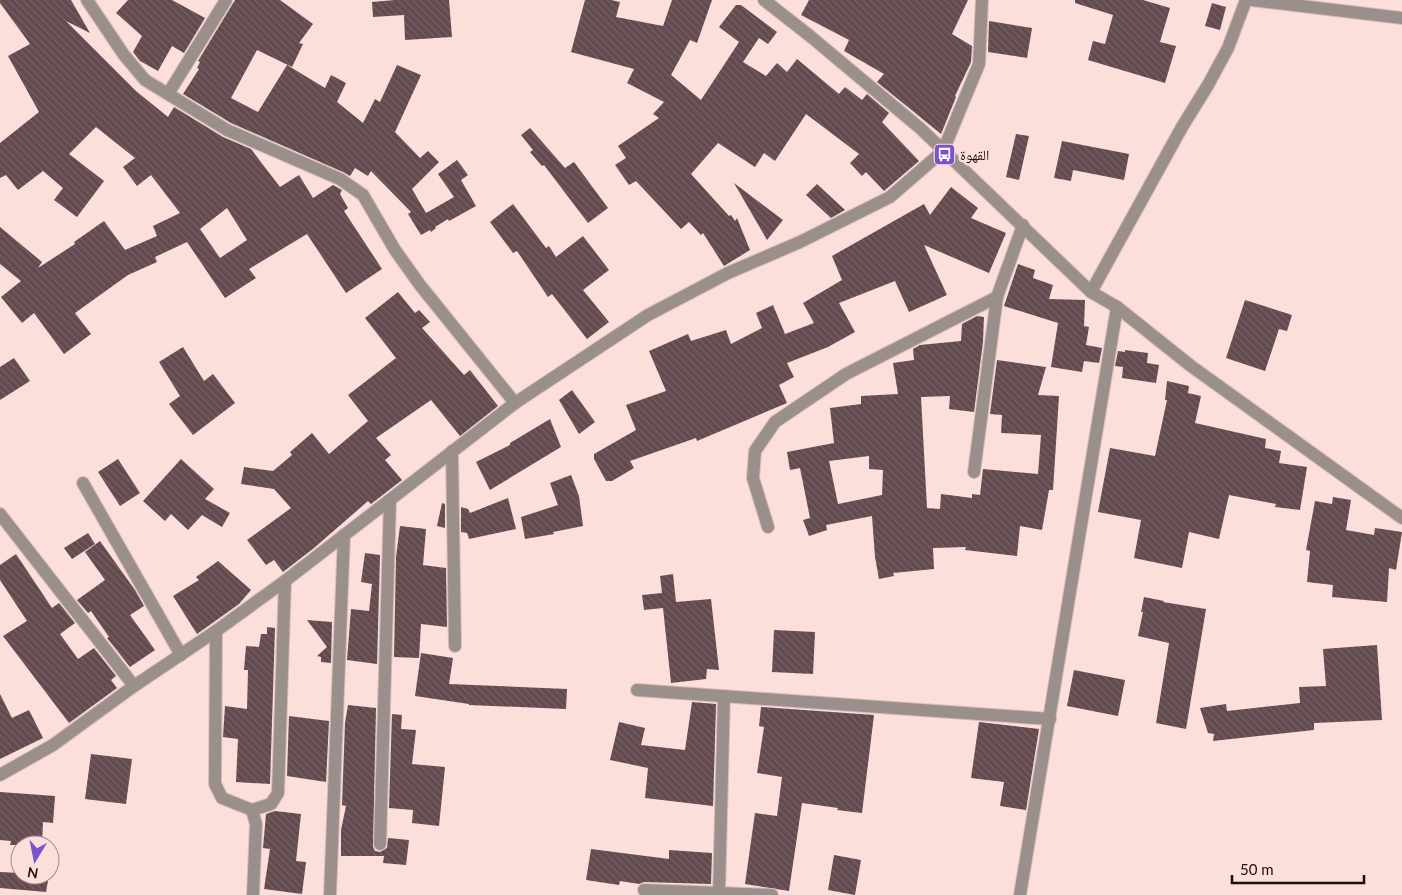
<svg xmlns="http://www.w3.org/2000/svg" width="1402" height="895" font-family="Lato,'Noto Naskh Arabic',sans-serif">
<defs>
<pattern id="building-back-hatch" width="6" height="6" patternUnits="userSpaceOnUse" patternTransform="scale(1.25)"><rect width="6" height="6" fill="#634a4f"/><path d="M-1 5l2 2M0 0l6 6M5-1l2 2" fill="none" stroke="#746064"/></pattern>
</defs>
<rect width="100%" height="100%" fill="#fcdedb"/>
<g fill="url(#building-back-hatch)" fill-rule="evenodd">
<path d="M0 0H71L90 33 66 21 136 91 168 117 174 107 223 137 251 149 280 187 299 175 313 198 333 185 342 190 340 194 348 208 344 211 382 269 346 293 307 234 249 269 256 278 225 298 187 242 155 257 157 262 128 275 75 313 91 334 64 354 34 313 22 323 1 297 21 281 0 264V227L42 262 38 268 75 244 74 242 104 221 125 250 157 236 153 226 180 213 151 175 137 186 123 167 135 158 96 127 69 154 104 181 77 217 54 200 63 188 43 171 18 190 6 175 0 178V143L39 112 8 56 30 44 0 3ZM227 208 247 240 220 258 200 229Z"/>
<polygon points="128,0 172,0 205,18 184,53 172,46 158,71 140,61 133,52 142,36 116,13"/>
<polygon points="235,0 280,0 313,24 299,43 303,44 292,67 257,50 231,98 258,112 287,65 325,88 331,75 346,83 337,102 363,123 375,99 380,102 397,65 421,75 395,132 420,158 428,151 439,162 412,189 426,213 454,197 438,174 457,160 468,175 461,180 476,206 449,221 448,219 435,227 436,228 431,232 430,230 421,235 408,214 411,212 371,171 368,176 355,168 350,176 343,172 231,123 183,94 199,69 197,68 200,62 198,61"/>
<polygon points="395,0 449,0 452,37 405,40 404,15 373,17 372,2"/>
<polygon points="585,0 611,0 620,2 616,17 663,26 672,0 712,0 697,43 690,40 671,75 701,100 739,42 719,27 736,5 741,5 777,32 768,44 759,38 743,62 766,76 777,63 787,72 797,59 839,94 845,87 862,100 867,94 889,113 882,122 919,161 884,191 866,172 862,176 850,163 859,154 806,114 775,161 764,153 755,167 718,143 691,174 729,216 731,215 735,221 737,218 750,250 724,266 703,233 701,235 689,222 681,229 636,181 629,185 615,165 626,158 618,146 659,118 653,114 664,102 627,83 634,69 571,52"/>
<polygon points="809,0 968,0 952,34 972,46 971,62 955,96 956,97 941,134 877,82 884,74 844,51 849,40 801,15"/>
<polygon points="1075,0 1143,0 1170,8 1160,42 1176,46 1165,83 1088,60 1093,41 1105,44 1113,15 1075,3"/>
<polygon points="1212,3 1226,7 1220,30 1205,26"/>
<polygon points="989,21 1032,28 1027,58 988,52"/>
<polygon points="530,128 565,168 574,162 608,208 588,223 544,165 542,166 530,152 533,150 521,135"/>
<polygon points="1016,134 1029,136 1019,180 1006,177"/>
<polygon points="1062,141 1129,154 1124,180 1073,170 1071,181 1054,178"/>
<polygon points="734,183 783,220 767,240"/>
<polygon points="817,184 845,210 831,218 806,195"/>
<polygon points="951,187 978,208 971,218 1006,233 989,273 924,245 947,295 909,312 895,281 839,303 855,332 828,347 787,363 794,377 779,385 787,403 697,441 696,438 630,461 634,468 612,481 606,481 594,459 594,454 636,430 626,405 666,391 649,351 688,334 691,341 726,330 731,344 762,328 756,313 773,305 785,334 814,323 803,303 842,280 832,256 924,204 930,215"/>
<polygon points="513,204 546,248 549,246 556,257 583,236 609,270 583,290 609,322 587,339 552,294 548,297 517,251 513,253 490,222"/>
<polygon points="1018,264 1035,270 1033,278 1053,285 1049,299 1085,300 1084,326 1089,327 1086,345 1102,348 1099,363 1084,361 1082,372 1051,367 1058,323 1004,306"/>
<polygon points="398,292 415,313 419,310 430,322 422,328 464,375 470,370 498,406 460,436 431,400 376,438 391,455 385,460 402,480 371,504 368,501 314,548 283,572 274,560 266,565 247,540 291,508 274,489 241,484 244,467 273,471 292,455 290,452 312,433 329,454 368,421 348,395 396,358 365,318"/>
<polygon points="1245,300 1292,315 1287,331 1279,329 1265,371 1226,358"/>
<path d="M977 316 984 317 983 342 974 412 949 409 950 396 921 397 927 508 940 509 941 494 972 498V494L980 495 983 469 1038 474 1041 435 1001 433 1002 415 990 414 997 360 1046 367 1038 395 1059 396 1053 490H1049L1042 530 1020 526 1017 556 965 550 966 547 933 548 934 569 893 573 894 576 879 579 875 557 872 516 826 525 827 530 809 536 803 520 810 518 800 468 790 470 787 452 834 443 830 408 861 404V396L898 394 893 363 914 360 913 349 920 345 961 341 962 324ZM869 456V469L883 470 882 495 838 504 829 461Z"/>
<polygon points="183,347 204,381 213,374 235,403 193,435 169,404 180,396 159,362"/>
<polygon points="1125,350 1148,353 1147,363 1159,365 1156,383 1122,378 1123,367 1115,366 1118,351 1125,352"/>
<polygon points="14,358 30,381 0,400 0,367"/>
<polygon points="1167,381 1189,386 1188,393 1201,396 1195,423 1266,439 1265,448 1281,451 1279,463 1307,467 1300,510 1275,507 1276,504 1229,495 1219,539 1189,532 1182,568 1134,558 1141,520 1098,512 1110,448 1155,456 1167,400 1165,400"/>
<polygon points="572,390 595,422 579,434 559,400"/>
<polygon points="550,419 561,447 490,490 476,462 510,445 510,443"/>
<polygon points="118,459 140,493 120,506 98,472"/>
<polygon points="181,459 214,489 205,499 230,513 222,527 202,515 188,530 171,514 165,521 143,501"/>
<polygon points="571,475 579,496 583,526 553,532 554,534 525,539 521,517 558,505 550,483"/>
<polygon points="1333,497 1351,500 1346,530 1374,535 1375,528 1402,532 1396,570 1389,568 1387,602 1332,597 1333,585 1307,582 1310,551 1306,550 1315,501 1332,504"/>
<polygon points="508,498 516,529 469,539 467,533 461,532 461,507 468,509 470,513"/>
<polygon points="442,503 445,504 445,528 437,526"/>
<polygon points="400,526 426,529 423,565 446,568 447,627 421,624 419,658 394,657 396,557"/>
<polygon points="88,533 95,544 72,559 64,548"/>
<polygon points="100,541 135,590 144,606 130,615 155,650 130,667 107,638 109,637 91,611 88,613 77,600 105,580 85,552"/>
<polygon points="365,553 380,555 377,664 347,660 351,609 369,611 372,584 361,582"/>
<polygon points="16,554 52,608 59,603 75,623 60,634 78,659 94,648 116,676 111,680 117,688 69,723 3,636 27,621 0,580 0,565"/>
<polygon points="218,561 251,590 239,604 197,634 173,596 199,580 196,577"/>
<polygon points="673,574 676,602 711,599 719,670 707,669 706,679 671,683 663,608 644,610 642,595 662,593 660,576"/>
<polygon points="1144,597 1164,601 1163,602 1206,609 1186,729 1156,723 1169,643 1138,636 1143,612 1141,612"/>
<polygon points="307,620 332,622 331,663 321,662 321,657 317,656 327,647"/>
<polygon points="267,627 275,628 270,784 236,782 238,739 223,737 225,706 247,709 248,670 244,670 246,646 259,647 261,634 267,634"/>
<polygon points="774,630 815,632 813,674 772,672"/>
<polygon points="1377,645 1382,720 1314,723 1314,730 1213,741 1214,734 1208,733 1200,708 1226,704 1227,711 1300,703 1299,687 1326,686 1323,649"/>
<polygon points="421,653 453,658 449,684 567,689 566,709 469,705 469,704 415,696"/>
<polygon points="1074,670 1125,680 1118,716 1067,706"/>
<polygon points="0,694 12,718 29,710 43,738 0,759"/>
<polygon points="692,702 716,704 713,806 645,798 648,768 610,760 619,722 645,728 641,745 685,750"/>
<polygon points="348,705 376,708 373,847 375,851 380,852 387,848 388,838 409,840 406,865 383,863 384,856 341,856 341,830 346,806 342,805 345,723"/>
<polygon points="761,707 874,715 862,813 837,810 838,808 802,803 789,891 745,884 755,813 777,816 782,777 757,773 764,727 759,726"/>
<polygon points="392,714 402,715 401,729 416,730 412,764 445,767 439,826 412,823 413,810 389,808"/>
<polygon points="289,716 329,721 326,782 287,776"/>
<polygon points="979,722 1039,729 1026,810 1000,806 1004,782 971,778"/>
<polygon points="91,754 132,759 126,804 85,799"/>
<polygon points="0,792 55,796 53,823 43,822 42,845 10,845 11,841 0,840"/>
<polygon points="275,811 301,814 296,861 306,862 302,894 264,889 270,849 263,848 266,814"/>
<polygon points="591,849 669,859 669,850 712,853 711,884 644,882 639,884 620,881 619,885 586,880"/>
<polygon points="834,855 861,860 855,895 828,890"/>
<polygon points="0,872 20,873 20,875 49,875 46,892 0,888"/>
</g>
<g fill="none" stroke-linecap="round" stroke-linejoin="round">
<defs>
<g id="minor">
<polyline points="87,0 124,55 145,80 227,130 340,179 363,195 395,250 420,285 515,403"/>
<polyline points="1251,0 1402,18"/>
<polyline points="168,94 226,0"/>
<polyline points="1091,292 1182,127 1208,85 1228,48 1246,0"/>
<polyline points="452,451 455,646"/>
<polyline points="974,472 997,297 1023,225"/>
<polyline points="83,483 181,655"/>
<polyline points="0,514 134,686"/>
<polyline points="768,527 753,478 755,451 775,422 846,374 997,297"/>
<polyline points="216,631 215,784 222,798 252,810 256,824 253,895"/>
<polyline points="637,690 1050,719"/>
<polyline points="0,775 53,745 134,686 216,631 285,581 515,403 648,315 728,273 800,242 890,197 943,151 979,64 982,0"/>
<polyline points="252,810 271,804 278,793 285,581"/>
<polyline points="380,844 390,500"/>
<polyline points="644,890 772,895"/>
<polyline points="719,893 724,696"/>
<polyline points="330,895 344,535"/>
<polyline points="1020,895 1117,307"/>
</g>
<polyline id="tertiary" points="764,0 810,36 921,129 1091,292 1117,307 1191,366 1402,518"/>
</defs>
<use href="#minor" stroke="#d8bdba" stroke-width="14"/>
<use href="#tertiary" stroke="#d8bdba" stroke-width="14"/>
<use href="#minor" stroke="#9b8f8b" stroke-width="12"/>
<use href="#tertiary" stroke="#9b8f8b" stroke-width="12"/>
</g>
<defs>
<symbol id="bus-square" viewBox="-11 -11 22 22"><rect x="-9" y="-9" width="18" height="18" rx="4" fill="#7952cc" stroke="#fcdedb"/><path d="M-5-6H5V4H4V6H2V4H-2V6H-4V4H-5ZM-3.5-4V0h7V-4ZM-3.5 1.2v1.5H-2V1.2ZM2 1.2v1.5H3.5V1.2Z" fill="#fff"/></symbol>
</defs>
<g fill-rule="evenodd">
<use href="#bus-square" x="932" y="142" width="25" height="25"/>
</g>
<g text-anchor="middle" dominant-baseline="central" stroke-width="5" stroke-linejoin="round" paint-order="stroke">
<g font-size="14" fill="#190f0e" stroke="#fcdedb" text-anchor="start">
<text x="960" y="154">القهوة</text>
</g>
</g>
<g transform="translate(35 860) rotate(190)"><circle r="24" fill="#fcdedb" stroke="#a18b89"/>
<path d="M0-4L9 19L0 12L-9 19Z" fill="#7952cc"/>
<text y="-8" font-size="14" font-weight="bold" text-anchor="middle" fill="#190f0e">N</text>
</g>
<path d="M1232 875v8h132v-8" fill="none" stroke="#190f0e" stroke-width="2.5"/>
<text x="1240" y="875" font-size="15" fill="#190f0e" stroke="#fcdedb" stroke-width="4" paint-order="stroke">50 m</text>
</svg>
